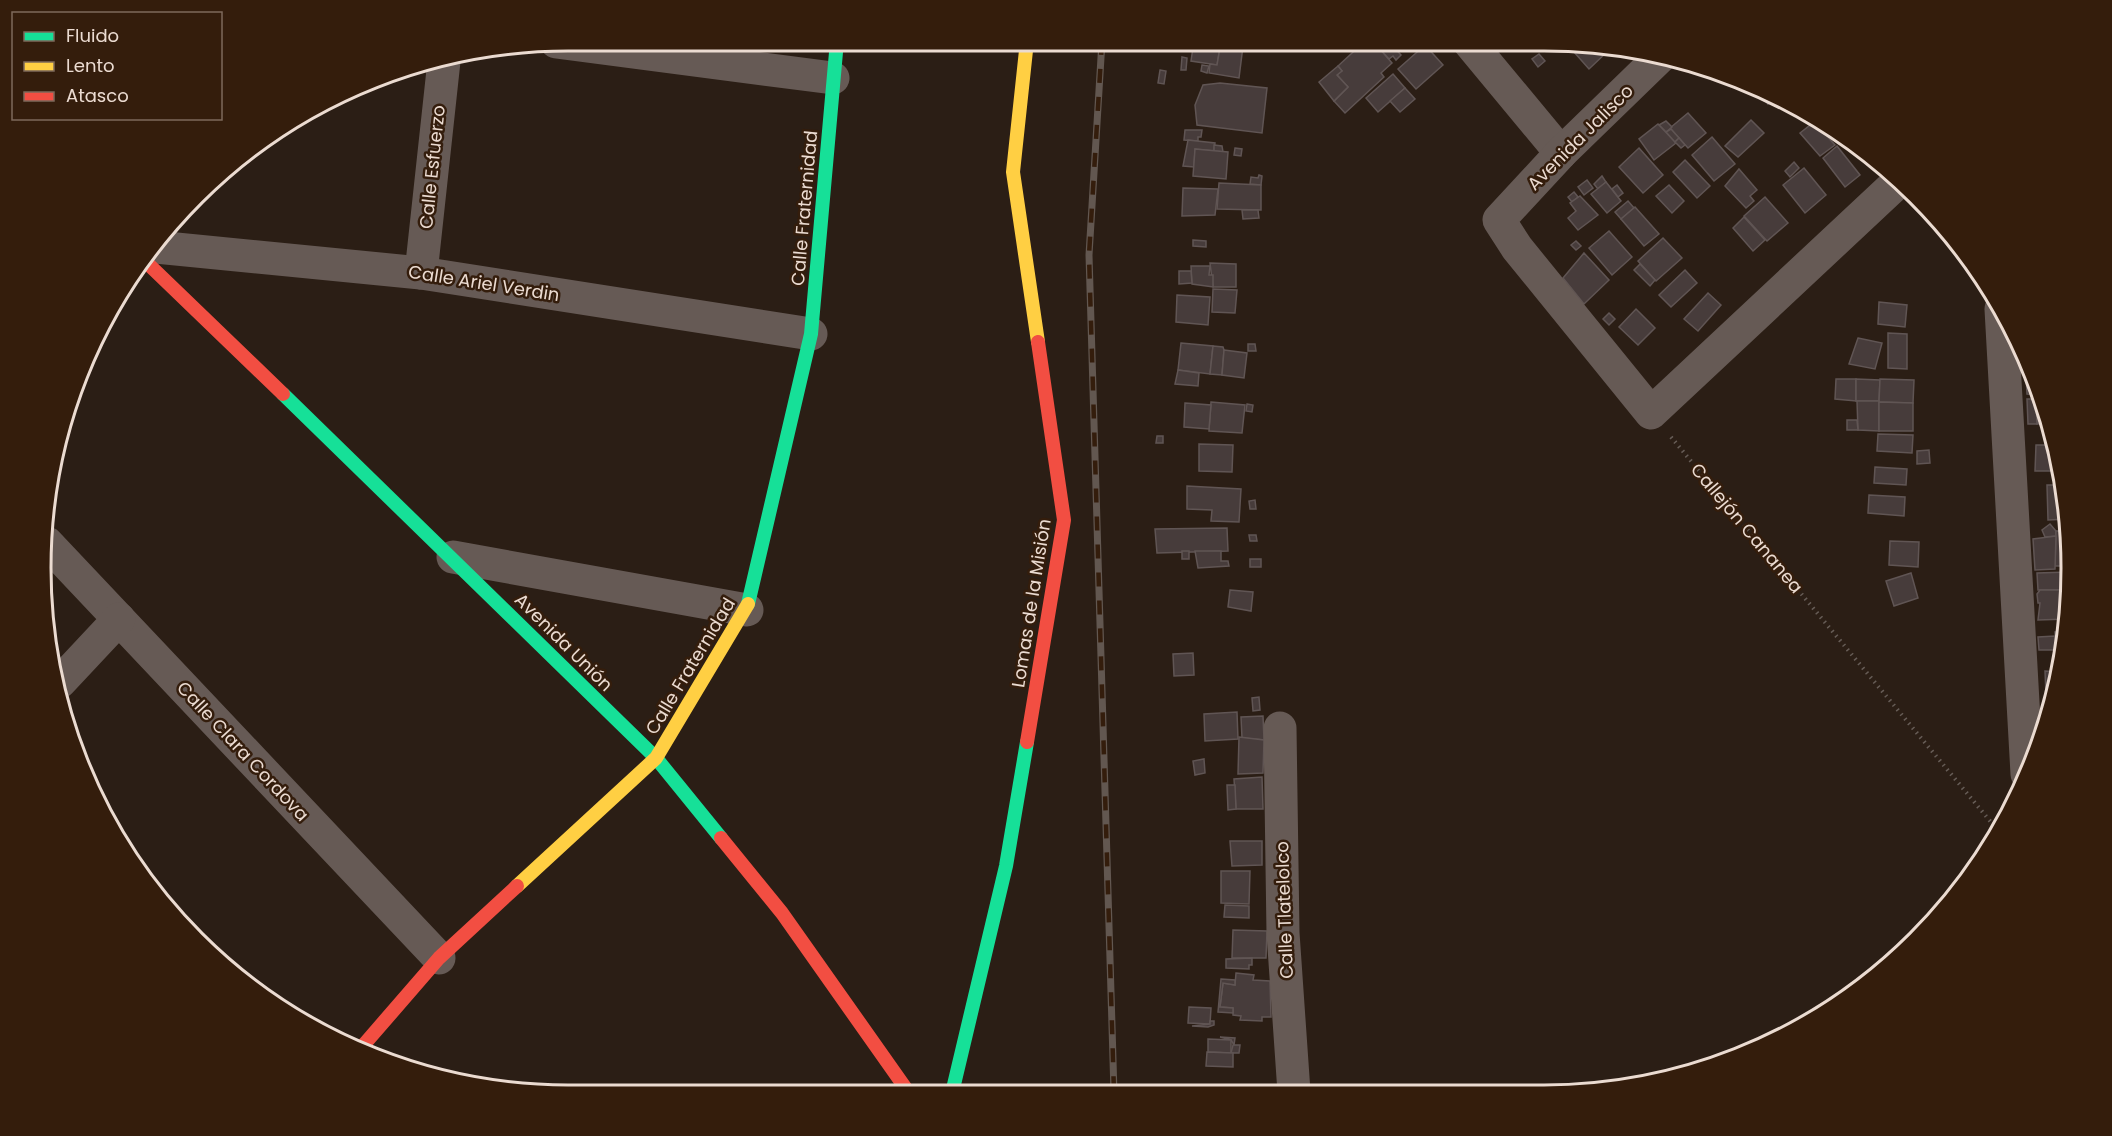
<svg xmlns="http://www.w3.org/2000/svg" width="2112" height="1136" font-family="Poppins,sans-serif">
<rect width="100%" height="100%" fill="#2b1e15"/>
<g fill="#473c3b" stroke="#605554" stroke-width="1.5">
<polygon points="1194,41 1221,41 1217,65 1191,61"/>
<polygon points="1365,41 1373,41 1392,63 1381,73 1384,77 1345,113 1334,101 1348,87 1337,75 1342,71 1338,66"/>
<polygon points="1373,41 1388,41 1401,55 1396,60 1393,56 1389,59"/>
<polygon points="1221,42 1243,46 1239,78 1209,73 1210,64 1217,65"/>
<polygon points="1567,42 1604,46 1608,51 1589,69 1566,43"/>
<polygon points="1425,45 1443,65 1416,89 1398,69"/>
<polygon points="1539,54 1545,61 1538,67 1532,59"/>
<polygon points="1182,57 1187,58 1186,70 1181,70"/>
<polygon points="1202,65 1209,66 1207,73 1201,71"/>
<polygon points="1338,66 1342,71 1337,75 1348,87 1334,101 1319,82"/>
<polygon points="1160,70 1166,71 1164,84 1158,83"/>
<polygon points="1393,74 1405,88 1378,112 1366,98"/>
<polygon points="1220,83 1267,88 1262,133 1197,125 1195,105 1203,85"/>
<polygon points="1751,87 1775,97 1768,104 1760,93"/>
<polygon points="1405,88 1415,99 1400,112 1390,101"/>
<polygon points="1688,113 1706,133 1688,148 1670,128"/>
<polygon points="1751,120 1764,133 1738,157 1725,146"/>
<polygon points="1666,121 1672,127 1666,132 1659,125"/>
<polygon points="1814,122 1835,145 1820,156 1800,133"/>
<polygon points="1658,124 1676,143 1654,160 1639,139"/>
<polygon points="1671,129 1679,138 1675,142 1666,132"/>
<polygon points="1185,130 1202,130 1201,137 1198,137 1198,141 1184,140"/>
<polygon points="1712,137 1735,164 1714,181 1692,155"/>
<polygon points="1679,138 1685,145 1681,148 1675,142"/>
<polygon points="1188,140 1215,143 1214,151 1195,149 1194,167 1183,166"/>
<polygon points="1214,145 1222,146 1223,152 1214,151"/>
<polygon points="1837,146 1860,175 1845,187 1823,158"/>
<polygon points="1235,148 1242,149 1241,156 1234,155"/>
<polygon points="1639,148 1663,175 1643,193 1619,167"/>
<polygon points="1195,149 1228,152 1226,179 1193,176"/>
<polygon points="1685,160 1710,186 1697,198 1673,172"/>
<polygon points="1794,162 1799,168 1790,177 1785,171"/>
<polygon points="1804,168 1826,195 1805,213 1783,185"/>
<polygon points="1739,169 1757,190 1750,196 1754,201 1746,208 1725,186"/>
<polygon points="1259,175 1262,176 1261,185 1250,184 1251,177 1258,178"/>
<polygon points="1602,176 1606,182 1598,189 1594,184"/>
<polygon points="1587,180 1593,188 1584,195 1578,187"/>
<polygon points="1606,182 1621,201 1607,213 1591,194"/>
<polygon points="1219,183 1261,185 1261,210 1217,209"/>
<polygon points="1617,185 1623,193 1618,197 1612,189"/>
<polygon points="1669,185 1684,201 1672,213 1656,196"/>
<polygon points="1183,188 1218,189 1215,215 1182,216"/>
<polygon points="1574,192 1578,197 1572,202 1568,197"/>
<polygon points="1580,196 1598,215 1578,230 1568,218 1576,211 1570,203"/>
<polygon points="1765,197 1788,223 1767,241 1744,216"/>
<polygon points="1628,201 1634,208 1621,219 1615,212"/>
<polygon points="1635,207 1659,234 1644,246 1621,219"/>
<polygon points="1242,210 1258,210 1259,218 1243,219"/>
<polygon points="1744,217 1765,240 1753,251 1733,228"/>
<polygon points="1609,231 1632,257 1612,275 1589,248"/>
<polygon points="1663,238 1682,258 1656,281 1638,261"/>
<polygon points="1193,240 1206,241 1206,247 1193,246"/>
<polygon points="1576,241 1581,246 1576,250 1571,245"/>
<polygon points="1584,253 1609,280 1584,304 1563,278"/>
<polygon points="1210,263 1236,264 1236,287 1213,287"/>
<polygon points="1640,264 1655,280 1650,286 1634,270"/>
<polygon points="1191,266 1210,266 1209,275 1213,275 1213,287 1192,284"/>
<polygon points="1685,270 1697,283 1671,307 1659,295"/>
<polygon points="1179,271 1191,271 1192,283 1179,284"/>
<polygon points="1213,289 1237,290 1235,313 1212,312"/>
<polygon points="1708,293 1721,305 1698,331 1684,319"/>
<polygon points="1177,295 1210,297 1208,325 1176,322"/>
<polygon points="1879,302 1907,305 1905,327 1878,324"/>
<polygon points="1636,309 1655,328 1638,345 1619,327"/>
<polygon points="1609,313 1615,319 1609,325 1603,319"/>
<polygon points="1888,333 1907,334 1907,369 1888,368"/>
<polygon points="1858,338 1882,343 1875,369 1849,364"/>
<polygon points="1181,343 1213,346 1210,374 1178,370"/>
<polygon points="1248,344 1255,344 1256,351 1248,351"/>
<polygon points="1213,346 1223,347 1224,350 1222,375 1210,374"/>
<polygon points="1224,350 1247,353 1244,378 1222,375"/>
<polygon points="1178,370 1199,373 1198,386 1175,384"/>
<polygon points="2026,374 2032,374 2040,395 2027,394"/>
<polygon points="1836,379 1856,379 1856,401 1835,399"/>
<polygon points="1856,379 1880,380 1879,401 1856,401"/>
<polygon points="1880,379 1914,380 1913,403 1879,402"/>
<polygon points="2036,396 2040,396 2051,423 2037,424"/>
<polygon points="2027,399 2036,399 2037,424 2028,424"/>
<polygon points="1857,401 1879,401 1879,431 1858,430"/>
<polygon points="1211,402 1245,405 1242,433 1209,431"/>
<polygon points="1879,402 1913,403 1913,431 1879,431"/>
<polygon points="1185,403 1211,405 1209,429 1184,427"/>
<polygon points="1247,404 1253,405 1252,412 1246,411"/>
<polygon points="1847,420 1857,420 1858,430 1847,430"/>
<polygon points="1878,434 1913,435 1912,453 1877,451"/>
<polygon points="2054,435 2056,445 2051,445 2050,436"/>
<polygon points="1157,436 1163,436 1163,443 1156,443"/>
<polygon points="1199,444 1233,445 1232,472 1199,471"/>
<polygon points="2036,445 2056,445 2060,471 2035,471"/>
<polygon points="1929,450 1930,463 1917,464 1917,451"/>
<polygon points="1875,467 1907,469 1906,485 1874,483"/>
<polygon points="2047,485 2062,485 2068,519 2048,520"/>
<polygon points="1187,486 1241,489 1239,522 1211,521 1212,510 1187,509"/>
<polygon points="1869,495 1905,497 1904,516 1868,513"/>
<polygon points="1255,500 1256,509 1250,509 1249,501"/>
<polygon points="2050,524 2056,531 2056,536 2045,537 2042,530"/>
<polygon points="1227,528 1228,551 1157,553 1155,529"/>
<polygon points="2056,531 2070,531 2069,566 2055,566"/>
<polygon points="1249,535 1256,535 1257,541 1250,541"/>
<polygon points="2056,536 2055,569 2035,570 2033,539"/>
<polygon points="1890,541 1919,542 1918,567 1889,565"/>
<rect x="1182" y="551" width="7" height="8"/>
<polygon points="1195,551 1221,551 1221,561 1228,561 1229,566 1198,568"/>
<rect x="1250" y="559" width="11" height="8"/>
<polygon points="2069,572 2069,590 2038,590 2037,573"/>
<polygon points="1911,573 1918,598 1894,606 1886,581"/>
<polygon points="1230,590 1253,592 1251,611 1228,607"/>
<polygon points="2040,590 2065,590 2065,594 2068,594 2068,619 2038,620 2040,603 2038,603 2037,594"/>
<polygon points="2067,631 2060,667 2056,667 2055,632"/>
<polygon points="2055,636 2056,650 2039,650 2038,637"/>
<polygon points="1193,653 1194,675 1174,676 1173,654"/>
<polygon points="2045,671 2058,672 2053,697 2046,695"/>
<polygon points="1259,697 1260,710 1253,711 1252,698"/>
<polygon points="2047,697 2053,697 2049,714"/>
<polygon points="1237,712 1238,739 1205,741 1204,714"/>
<polygon points="1263,716 1264,740 1242,738 1241,717"/>
<polygon points="1239,737 1264,740 1263,773 1238,774"/>
<polygon points="1204,759 1205,773 1195,775 1193,761"/>
<polygon points="1262,777 1263,809 1236,809 1234,779"/>
<polygon points="1227,785 1235,785 1236,809 1228,810"/>
<polygon points="1230,841 1262,841 1262,865 1232,866"/>
<polygon points="1221,871 1250,871 1249,904 1221,903"/>
<polygon points="1225,905 1249,906 1249,918 1224,917"/>
<polygon points="1233,930 1267,931 1266,958 1232,958"/>
<polygon points="1252,958 1252,965 1249,965 1249,969 1226,968 1226,959"/>
<polygon points="1236,973 1254,975 1253,980 1270,981 1271,1017 1262,1017 1262,1021 1240,1020 1241,1016 1233,1015 1233,1008 1220,1007 1223,983 1235,985"/>
<polygon points="1221,979 1235,980 1235,985 1223,983 1220,1007 1233,1008 1233,1013 1218,1012"/>
<polygon points="1189,1007 1211,1008 1210,1024 1188,1023"/>
<polygon points="1210,1021 1214,1021 1214,1025 1208,1027 1192,1026 1210,1024"/>
<polygon points="1220,1037 1235,1038 1234,1045 1231,1040"/>
<polygon points="1208,1039 1231,1040 1231,1053 1208,1052"/>
<polygon points="1233,1045 1240,1045 1239,1053 1231,1053"/>
<polygon points="1207,1052 1233,1053 1233,1067 1206,1066"/>
</g>
<g fill="none" stroke-linecap="round" stroke-linejoin="round">
<polyline stroke="#665c56" stroke-width="4" stroke-dasharray="1.5 4.5" stroke-linecap="butt" points="1671,437 2000,833"/>
<g stroke="#665a55" stroke-width="33">
<polyline points="1468,41 1561,153"/>
<polyline points="556,42 833,78"/>
<polyline points="1662,55 1561,153 1499,220 1517,248 1651,413 1900,180"/>
<polyline points="156,247 421,273 811,334"/>
<polyline points="421,273 444,61"/>
<polyline points="2001,309 2027,774"/>
<polyline points="47,543 439,958"/>
<polyline points="453,557 747,610"/>
<polyline points="60,682 119,619"/>
<polyline points="1280,728 1283,933 1294,1092"/>
</g>
<g stroke="#16e098" stroke-width="14">
<polyline points="283,394 656,758 721,838"/>
<polyline points="748,604 811,334 837,41"/>
<polyline points="952,1093 1006,866 1027,742"/>
</g>
<g stroke="#ffcf43" stroke-width="14">
<polyline points="1027,41 1013,172 1038,342"/>
<polyline points="517,886 656,758 748,604"/>
</g>
<g stroke="#f24e42" stroke-width="14">
<polyline points="144,260 283,394"/>
<polyline points="1027,742 1064,520 1038,342"/>
<polyline points="721,838 782,913 909,1093"/>
<polyline points="361,1048 439,958 517,886"/>
</g>
<defs>
<polyline id="rail" points="1102,41 1089,255 1114,1093"/>
</defs>
<use href="#rail" stroke="#625750" stroke-width="7"/>
<use href="#rail" stroke="#341d0c" stroke-width="4.5" stroke-dasharray="14" stroke-linecap="butt"/>
</g>
<g text-anchor="middle" dominant-baseline="central" stroke-width="5" stroke-linejoin="round" paint-order="stroke">
<g font-size="18" fill="#ebdbd1" stroke="#341d0c">
<text transform="translate(1580 137) rotate(-45)">Avenida Jalisco</text>
<text transform="translate(432 167) rotate(-84)">Calle Esfuerzo</text>
<text transform="translate(804 208) rotate(-85)">Calle Fraternidad</text>
<text transform="translate(484 283) rotate(9)">Calle Ariel Verdin</text>
<text transform="translate(1747 528) rotate(50)">Callejón Cananea</text>
<text transform="translate(1031 603) rotate(-81)">Lomas de la Misión</text>
<text transform="translate(564 642) rotate(45)">Avenida Unión</text>
<text transform="translate(690 666) rotate(-59)">Calle Fraternidad</text>
<text transform="translate(243 751) rotate(47)">Calle Clara Cordova</text>
<text transform="translate(1284 910) rotate(-92)">Calle Tlatelolco</text>
</g>
</g>
<path d="M0 0H2112V1136H0ZM568 51H1544A517 517 0 0 1 2061 568V568A517 517 0 0 1 1544 1085H568A517 517 0 0 1 51 568V568A517 517 0 0 1 568 51Z" fill="#341d0c" fill-rule="evenodd"/>
<path fill="none" stroke="#ebdbd1" stroke-width="3" d="M568 51H1544A517 517 0 0 1 2061 568V568A517 517 0 0 1 1544 1085H568A517 517 0 0 1 51 568V568A517 517 0 0 1 568 51Z"/>
<rect x="12" y="12" width="210" height="108" fill="#341d0c" stroke="#7d695b" stroke-width="1.5"/>
<rect x="24" y="32" width="30" height="9" fill="#16e098" stroke="#7d695b" stroke-width="1.5"/>
<text x="66" y="42" font-size="18" fill="#ebdbd1">Fluido</text>
<rect x="24" y="62" width="30" height="9" fill="#ffcf43" stroke="#7d695b" stroke-width="1.5"/>
<text x="66" y="72" font-size="18" fill="#ebdbd1">Lento</text>
<rect x="24" y="92" width="30" height="9" fill="#f24e42" stroke="#7d695b" stroke-width="1.5"/>
<text x="66" y="102" font-size="18" fill="#ebdbd1">Atasco</text>
</svg>
